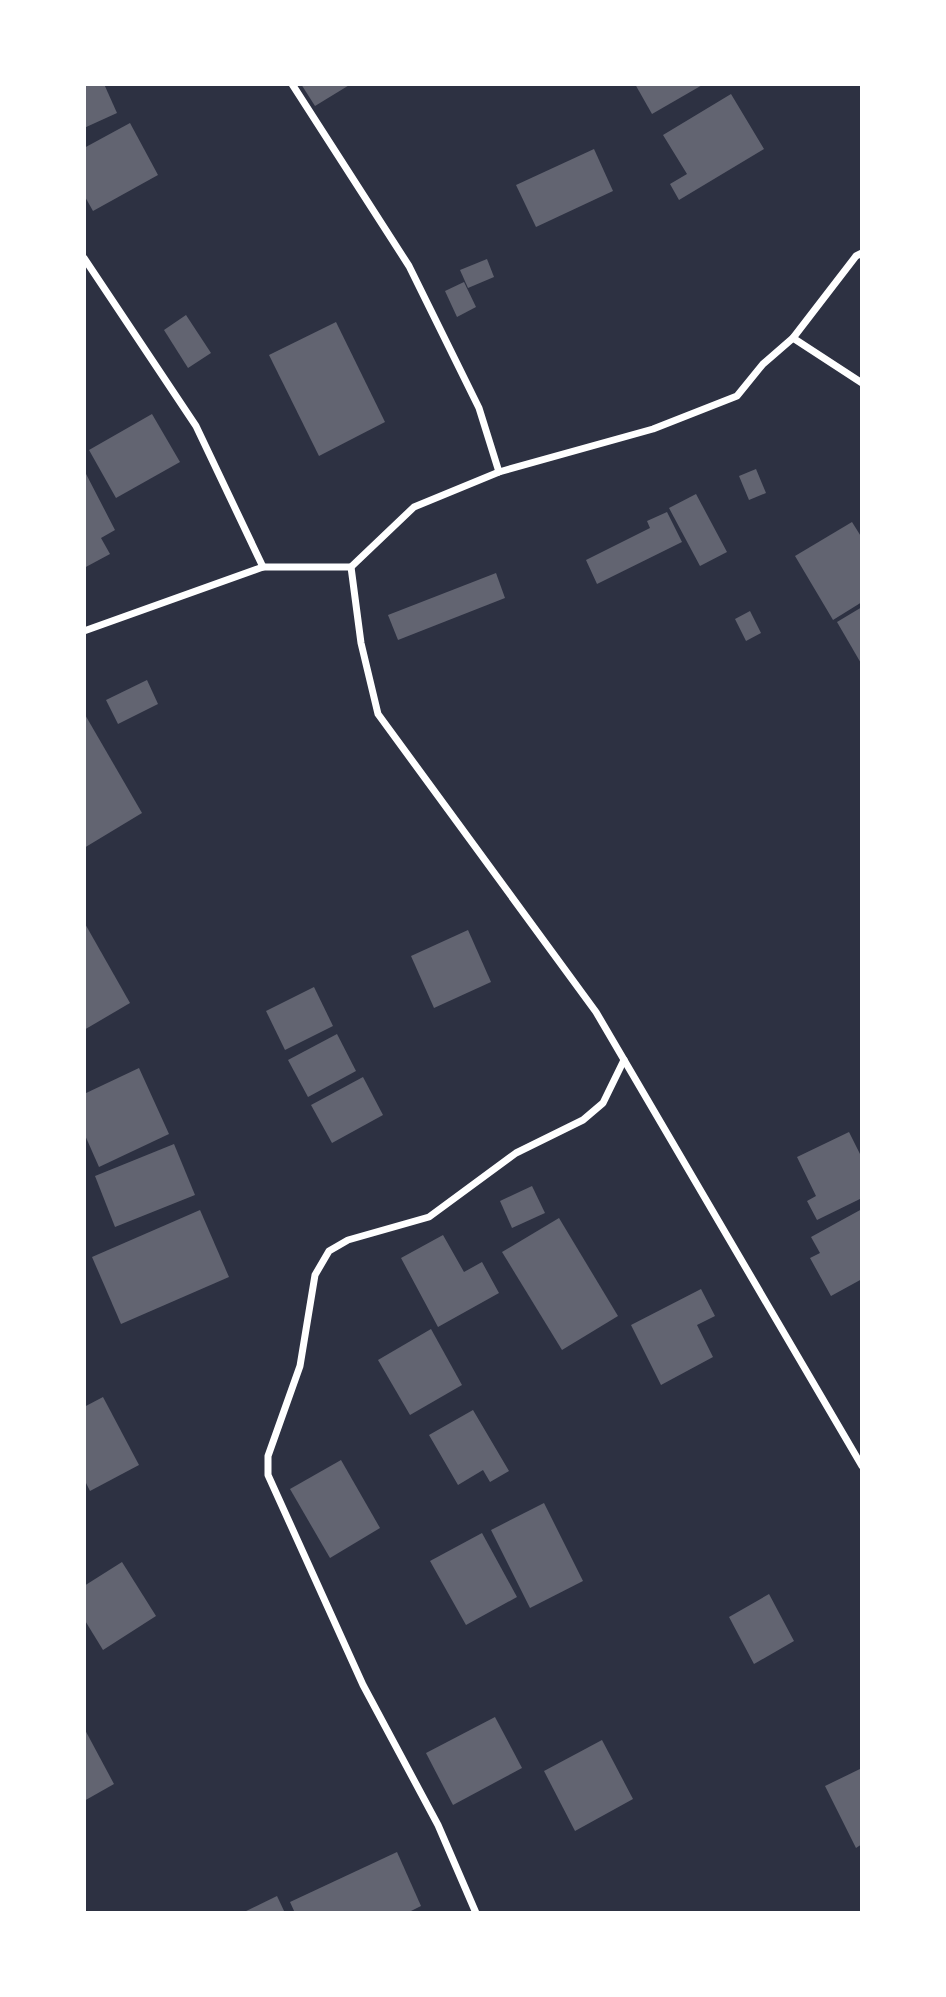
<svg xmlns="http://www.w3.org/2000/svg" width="946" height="1997" font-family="'Varela Round',sans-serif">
<rect width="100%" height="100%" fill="#2d3142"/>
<g fill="#626471">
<polygon points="84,84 104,84 117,113 84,128"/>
<polygon points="301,84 351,84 315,106"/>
<polygon points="635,84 704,84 652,114"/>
<polygon points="731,94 764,149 679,200 670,184 687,174 663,135"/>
<polygon points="130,123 158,175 93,211 84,195 84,148"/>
<polygon points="594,149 613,191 536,227 516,185"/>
<polygon points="487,259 494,277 468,288 460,270"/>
<polygon points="464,282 476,307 457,317 445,291"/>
<polygon points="186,315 211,353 188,368 164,330"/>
<polygon points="336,322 385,422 319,456 269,355"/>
<polygon points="152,414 180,462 116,498 89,450"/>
<polygon points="756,469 766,493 749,500 739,476"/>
<polygon points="84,470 115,530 101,538 110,554 84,568"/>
<polygon points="696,494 727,552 700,566 669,508"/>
<polygon points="667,512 682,542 597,584 586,560 650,528 647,521"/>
<polygon points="852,522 862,538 862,602 833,620 795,556"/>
<polygon points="496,573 505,598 398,640 388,615"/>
<polygon points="862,607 862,665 837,622"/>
<polygon points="750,611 761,633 746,641 735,619"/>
<polygon points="147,680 158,704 118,724 106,700"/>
<polygon points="84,713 142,813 84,848"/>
<polygon points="84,922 130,1003 84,1030"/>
<polygon points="468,930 491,982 434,1008 411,956"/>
<polygon points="314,987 333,1026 285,1050 266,1011"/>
<polygon points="337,1034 356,1071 308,1097 288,1060"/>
<polygon points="139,1068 169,1134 99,1167 84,1133 84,1094"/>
<polygon points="363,1077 383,1115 332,1143 311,1105"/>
<polygon points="849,1132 862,1158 862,1198 817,1220 807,1201 816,1196 797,1157"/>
<polygon points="174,1144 195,1195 115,1227 95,1176"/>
<polygon points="532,1186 545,1213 512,1228 500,1201"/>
<polygon points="862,1209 862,1279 831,1296 810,1258 820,1253 811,1237"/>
<polygon points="200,1210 229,1277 121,1324 92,1257"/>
<polygon points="559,1218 618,1316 562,1350 502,1252"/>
<polygon points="443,1235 464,1272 482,1262 499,1293 438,1327 401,1258"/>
<polygon points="701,1289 715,1316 697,1325 713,1357 661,1385 631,1325"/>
<polygon points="431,1329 462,1385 410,1415 378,1360"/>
<polygon points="103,1397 139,1465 90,1491 84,1479 84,1407"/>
<polygon points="473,1410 509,1471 490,1482 483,1470 458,1485 429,1435"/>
<polygon points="341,1460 380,1528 330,1558 290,1489"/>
<polygon points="544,1503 583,1581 530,1608 491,1530"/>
<polygon points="482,1533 517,1597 466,1625 430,1561"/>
<polygon points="122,1562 156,1616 103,1650 84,1619 84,1586"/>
<polygon points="769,1594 794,1641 754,1664 729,1617"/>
<polygon points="495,1717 522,1768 453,1805 426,1753"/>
<polygon points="84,1728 114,1784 84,1801"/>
<polygon points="602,1740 633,1799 575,1831 544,1771"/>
<polygon points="862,1768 862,1844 856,1848 825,1786"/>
<polygon points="397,1852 421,1906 407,1913 295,1913 290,1902"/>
<polygon points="277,1896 285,1913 242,1913"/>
</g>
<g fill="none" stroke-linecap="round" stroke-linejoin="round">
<g stroke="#fff" stroke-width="7">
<polyline points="292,84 409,266 479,408 499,472"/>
<polyline points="84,258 196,426 263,567"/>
<polyline points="793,338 862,383"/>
<polyline points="351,567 361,643 378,714 596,1012 862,1466"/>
<polyline points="84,631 263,567 351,567 414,507 499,472 653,429 737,396 763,364 793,338 856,256 862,253"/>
<polyline points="476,1913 438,1825 363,1685 268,1475 268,1456 300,1366 315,1275 329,1251 348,1240 429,1217 516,1153 583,1120 603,1103 624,1060"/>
</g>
</g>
<rect width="946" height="1997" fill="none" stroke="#ffffff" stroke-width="172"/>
</svg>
